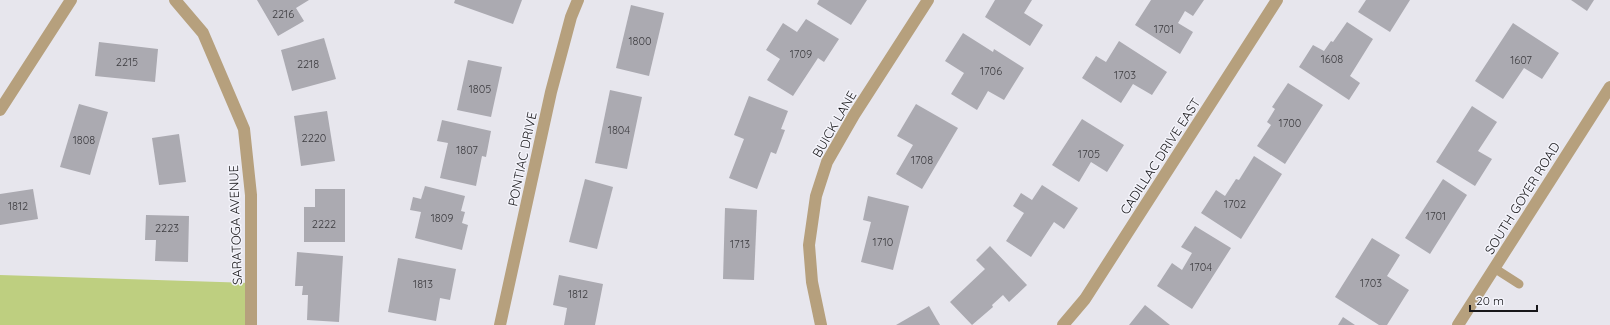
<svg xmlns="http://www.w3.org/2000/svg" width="1610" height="325" font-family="Quicksand,sans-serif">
<rect width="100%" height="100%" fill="#e7e6ed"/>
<polygon fill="#becf80" points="0,275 251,283 251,325 0,325"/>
<g fill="#abaab1">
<polygon points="257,0 309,0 296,8 304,21 278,36"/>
<polygon points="455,0 522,0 513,24 454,3"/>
<polygon points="819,0 867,0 851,25 817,4"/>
<polygon points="995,0 1032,0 1024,13 1043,25 1030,46 985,17"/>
<polygon points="1151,0 1204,0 1193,16 1185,11 1178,23 1193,32 1180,54 1135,25"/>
<polygon points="1366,0 1410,0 1390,32 1358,12"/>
<polygon points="1571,0 1594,0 1587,11"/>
<polygon points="631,5 664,13 649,76 616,68"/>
<polygon points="806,19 839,39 824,62 818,58 793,96 767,80 780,59 766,50 783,23 797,32"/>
<polygon points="1347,22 1373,39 1350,76 1360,83 1349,100 1299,67 1313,45 1324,51 1331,41 1333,42"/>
<polygon points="1513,23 1559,53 1542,79 1524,68 1503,99 1475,81"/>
<polygon points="963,33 993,52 994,49 1024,68 1004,100 988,91 977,110 951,94 964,73 945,61"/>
<polygon points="324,38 336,79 292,91 281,50"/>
<polygon points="1119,41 1167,72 1152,95 1133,84 1121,103 1082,78 1096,56 1106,62"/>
<polygon points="99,42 158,49 155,82 95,76"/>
<polygon points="468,60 502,67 491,117 457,110"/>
<polygon points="1288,83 1323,105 1285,164 1257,146 1271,125 1267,122 1275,109 1272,107"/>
<polygon points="610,90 642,97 627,169 595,163"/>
<polygon points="749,96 788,111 781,129 785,130 776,154 771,152 757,189 729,178 744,139 734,135"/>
<polygon points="79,104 108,112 90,175 60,167"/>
<polygon points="916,104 958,128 922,189 896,174 913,145 897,136"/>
<polygon points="1472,106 1497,122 1478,151 1492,159 1475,186 1436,162"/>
<polygon points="327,111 335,161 301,166 294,116"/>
<polygon points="1082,119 1124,145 1107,172 1091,162 1079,182 1052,165"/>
<polygon points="442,120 491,131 486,157 482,156 476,186 440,178 448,143 437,141"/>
<polygon points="179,134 186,182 159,185 152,138"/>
<polygon points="1254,156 1282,174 1241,239 1201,213 1216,190 1225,196 1236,179 1239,180"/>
<polygon points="585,179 613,187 597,249 569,242"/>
<polygon points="1443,179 1467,195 1430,254 1405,238"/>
<polygon points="1042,185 1078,208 1064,229 1054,222 1031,257 1006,241 1024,213 1013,206 1021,193 1032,200"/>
<polygon points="425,186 465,196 461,211 465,212 462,223 468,225 462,250 415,238 421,212 410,210 413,197 421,199"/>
<polygon points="33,189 38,219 0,225 0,194"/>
<polygon points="315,189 345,189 345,242 304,242 304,207 315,207"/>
<polygon points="868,196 909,206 893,270 861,262 871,222 863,220"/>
<polygon points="725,208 757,210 754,280 723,279"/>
<polygon points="146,215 189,216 188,262 155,261 156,240 145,240"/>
<polygon points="1195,226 1231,248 1192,309 1157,286 1172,263 1182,270 1192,253 1181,247"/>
<polygon points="1372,238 1400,255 1387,276 1409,290 1387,325 1379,325 1335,297"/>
<polygon points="990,246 1027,285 1009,302 1003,295 992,305 993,307 972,325 950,302 985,269 976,260"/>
<polygon points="297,252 343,256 339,322 307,320 308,295 302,295 303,286 295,286"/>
<polygon points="398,258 456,269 450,300 440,298 436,321 388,312"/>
<polygon points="559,275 603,284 595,325 564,325 567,308 553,305"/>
<polygon points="1145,305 1170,325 1129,325"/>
<polygon points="929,306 940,325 896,325"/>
<polygon points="1343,317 1355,325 1338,325"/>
</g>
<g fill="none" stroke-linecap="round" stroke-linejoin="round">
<polyline stroke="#b6a07d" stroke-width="9" points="1494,268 1519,284"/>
<g stroke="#b6a07d" stroke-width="12">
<polyline points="175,0 203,33 244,129 251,195 251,325"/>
<polyline points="0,110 71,0"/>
<polyline points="500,325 551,92 571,17 578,0"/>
<polyline points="821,325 812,282 809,245 816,196 827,162 854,115 928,0"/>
<polyline points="1063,325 1085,299 1277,0"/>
</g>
<polyline stroke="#b6a07d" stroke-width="12" points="1458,325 1610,87"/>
</g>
<g text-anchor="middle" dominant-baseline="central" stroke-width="3" stroke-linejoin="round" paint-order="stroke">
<g font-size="11" fill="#3d3c40">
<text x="283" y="14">2216</text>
<text x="1164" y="29">1701</text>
<text x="640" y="41">1800</text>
<text x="801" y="54">1709</text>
<text x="1332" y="59">1608</text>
<text x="1521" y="60">1607</text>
<text x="127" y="62">2215</text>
<text x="308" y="64">2218</text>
<text x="991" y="71">1706</text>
<text x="1125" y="75">1703</text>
<text x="480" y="89">1805</text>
<text x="1290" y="123">1700</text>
<text x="619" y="130">1804</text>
<text x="314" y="138">2220</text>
<text x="84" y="140">1808</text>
<text x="467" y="150">1807</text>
<text x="1089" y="154">1705</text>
<text x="922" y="160">1708</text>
<text x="1235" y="204">1702</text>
<text x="18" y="206">1812</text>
<text x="1436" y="216">1701</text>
<text x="442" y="218">1809</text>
<text x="324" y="224">2222</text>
<text x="167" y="228">2223</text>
<text x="883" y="242">1710</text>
<text x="740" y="244">1713</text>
<text x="1201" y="267">1704</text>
<text x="1371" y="283">1703</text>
<text x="423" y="284">1813</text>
<text x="578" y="294">1812</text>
</g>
<g font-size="13" fill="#18171a" stroke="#f4f4fb">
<text transform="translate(834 124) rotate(-60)">BUICK LANE</text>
<text transform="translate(1160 156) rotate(-57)">CADILLAC DRIVE EAST</text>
<text transform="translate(522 159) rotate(-78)">PONTIAC DRIVE</text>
<text transform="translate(1522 198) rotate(-58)">SOUTH GOYER ROAD</text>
<text transform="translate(235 225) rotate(-92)">SARATOGA AVENUE</text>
</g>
</g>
<path d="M1470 305v6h67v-6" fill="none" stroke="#18171a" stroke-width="2"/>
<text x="1476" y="305" font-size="12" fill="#18171a" stroke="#f4f4fb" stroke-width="3" paint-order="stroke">20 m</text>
</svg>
